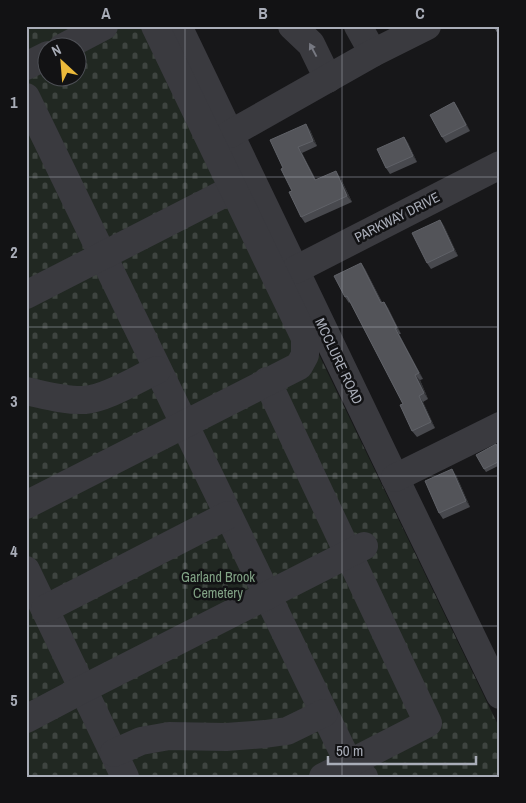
<svg xmlns="http://www.w3.org/2000/svg" width="526" height="803" font-family="'Archivo Narrow',sans-serif">
<defs>
<pattern id="cemetery-stones" width="16" height="16" patternUnits="userSpaceOnUse" patternTransform="scale(1.25)"><rect width="16" height="16" fill="#212822"/><path d="M2 7V4a2 2 0 0 1 4 0v3zM10 15v-3a2 2 0 0 1 4 0v3z" fill="#3e4440"/></pattern>
</defs>
<rect width="100%" height="100%" fill="#171719"/>
<path fill="url(#cemetery-stones)" fill-rule="evenodd" d="M26 26H160L500 729V777H26ZM48 48H78V78H48Z"/>
<g fill="none" stroke-linecap="round" stroke-linejoin="round">
<g stroke="#3a3a3f" stroke-width="28">
<polyline points="178,26 395,478 500,695"/>
<polyline points="292,26 311,44 328,79"/>
<polyline points="358,26 373,53"/>
<polyline points="62,48 104,26"/>
<polyline points="26,66 48,55"/>
<polyline points="26,97 349,764 364,777"/>
<polyline points="230,134 373,53 427,26"/>
<polyline points="295,270 500,165"/>
<polyline points="26,295 233,189"/>
<polyline points="267,381 428,723 323,777"/>
<path d="M26 391C45 395 65 401 85 400 107 398 137 379 157 370"/>
<polyline points="395,478 500,426"/>
<polyline points="26,505 299,366 305,355 305,338 155,26"/>
<polyline points="26,570 125,777"/>
<polyline points="45,609 228,515"/>
<polyline points="26,719 83,689 364,546"/>
<polyline points="114,753 141,741 169,736 226,737 265,734 287,731 324,713"/>
</g>
</g>
<g fill="#48494e">
<polygon points="454,102 458,108 470,131 446,143 442,137"/>
<polygon points="310,130 317,146 302,153 316,180 340,177 352,202 305,223 301,217 292,191 283,168"/>
<polygon points="404,137 408,143 417,162 390,174 386,168"/>
<polygon points="440,220 444,226 458,256 431,269 427,263"/>
<polygon points="361,263 365,269 382,302 384,302 388,308 401,334 399,334 423,379 420,380 428,399 423,402 435,428 417,437 412,431 403,404 350,302 349,303 345,297"/>
<polygon points="500,450 500,465 486,472 484,469"/>
<polygon points="456,475 470,507 443,519 439,513"/>
</g>
<g fill="#303134">
<polygon points="454,102 458,108 470,131 466,125"/>
<polygon points="306,124 310,130 317,146 313,141"/>
<polygon points="404,137 408,143 417,162 413,156"/>
<polygon points="298,147 302,153 319,186 315,180"/>
<polygon points="336,171 340,177 352,202 347,196"/>
<polygon points="440,220 444,226 458,256 454,250"/>
<polygon points="361,263 365,269 385,309 381,303"/>
<polygon points="384,302 388,308 401,334 397,328"/>
<polygon points="395,328 399,334 423,379 419,373"/>
<polygon points="415,375 420,380 428,399 424,393"/>
<polygon points="419,396 423,402 435,428 431,422"/>
<polygon points="452,469 456,475 470,507 466,501"/>
</g>
<g fill="#535459" stroke="#606268">
<polygon points="494,26 500,26 500,37"/>
<polygon points="454,102 466,125 442,137 430,115"/>
<polygon points="306,124 313,141 298,147 315,180 336,171 347,196 301,217 289,192 292,191 281,169 283,168 270,140"/>
<polygon points="404,137 413,156 386,168 377,149"/>
<polygon points="440,220 454,250 427,263 412,233"/>
<polygon points="361,263 381,303 384,302 397,328 395,328 419,373 415,375 424,393 419,396 431,422 412,431 400,405 403,404 347,296 345,297 334,276"/>
<polygon points="496,444 500,451 500,461 484,469 476,455"/>
<polygon points="452,469 466,501 439,513 425,481"/>
</g>
<defs><path id="oneway-solid" d="M-6-.8H1V-3.2L6.5 0L1 3.2V.8H-6Z" transform="scale(1.25)"/></defs>
<use fill="#777982" href="#oneway-solid" transform="translate(313 50) rotate(-118)"/>
<path fill="none" stroke="#a9adb8" stroke-width="1" stroke-opacity="0.55" d="M185 26V777M342 26V777M26 177H500M26 327H500M26 476H500M26 626H500"/>
<g text-anchor="middle" dominant-baseline="central" stroke-width="5" stroke-linejoin="round" paint-order="stroke">
<g font-size="14" fill="#a9adb8" stroke="#121214">
<text transform="translate(397 217) rotate(-27)">PARKWAY DRIVE</text>
<text transform="translate(339 361) rotate(65)">MCCLURE ROAD</text>
</g>
<g font-size="14" fill="#81a285" stroke="#121214">
<text x="218" y="577">Garland Brook<tspan x="218" dy="16">Cemetery</tspan></text>
</g>
</g>
<rect width="526" height="803" fill="none" stroke="#121214" stroke-width="55"/>
<g transform="translate(62 62) rotate(334)"><circle r="24" fill="#121214" stroke="#4e5056"/>
<path d="M0-4L9 19L0 12L-9 19Z" fill="#ecba3b"/>
<text y="-8" font-size="14" font-weight="bold" text-anchor="middle" fill="#a9adb8">N</text>
</g>
<path d="M328 756v8h148v-8" fill="none" stroke="#a9adb8" stroke-width="2.5"/>
<text x="336" y="756" font-size="15" fill="#a9adb8" stroke="#121214" stroke-width="4" paint-order="stroke">50 m</text>
<rect x="28" y="28" width="470" height="748" fill="none" stroke="#a9adb8" stroke-width="2"/>
<g font-size="16" text-anchor="middle" font-weight="bold" fill="#a9adb8">
<text x="106" y="19">A</text>
<text x="263" y="19">B</text>
<text x="420" y="19">C</text>
<text x="14" y="108">1</text>
<text x="14" y="258">2</text>
<text x="14" y="407">3</text>
<text x="14" y="557">4</text>
<text x="14" y="706">5</text>
</g>
</svg>
